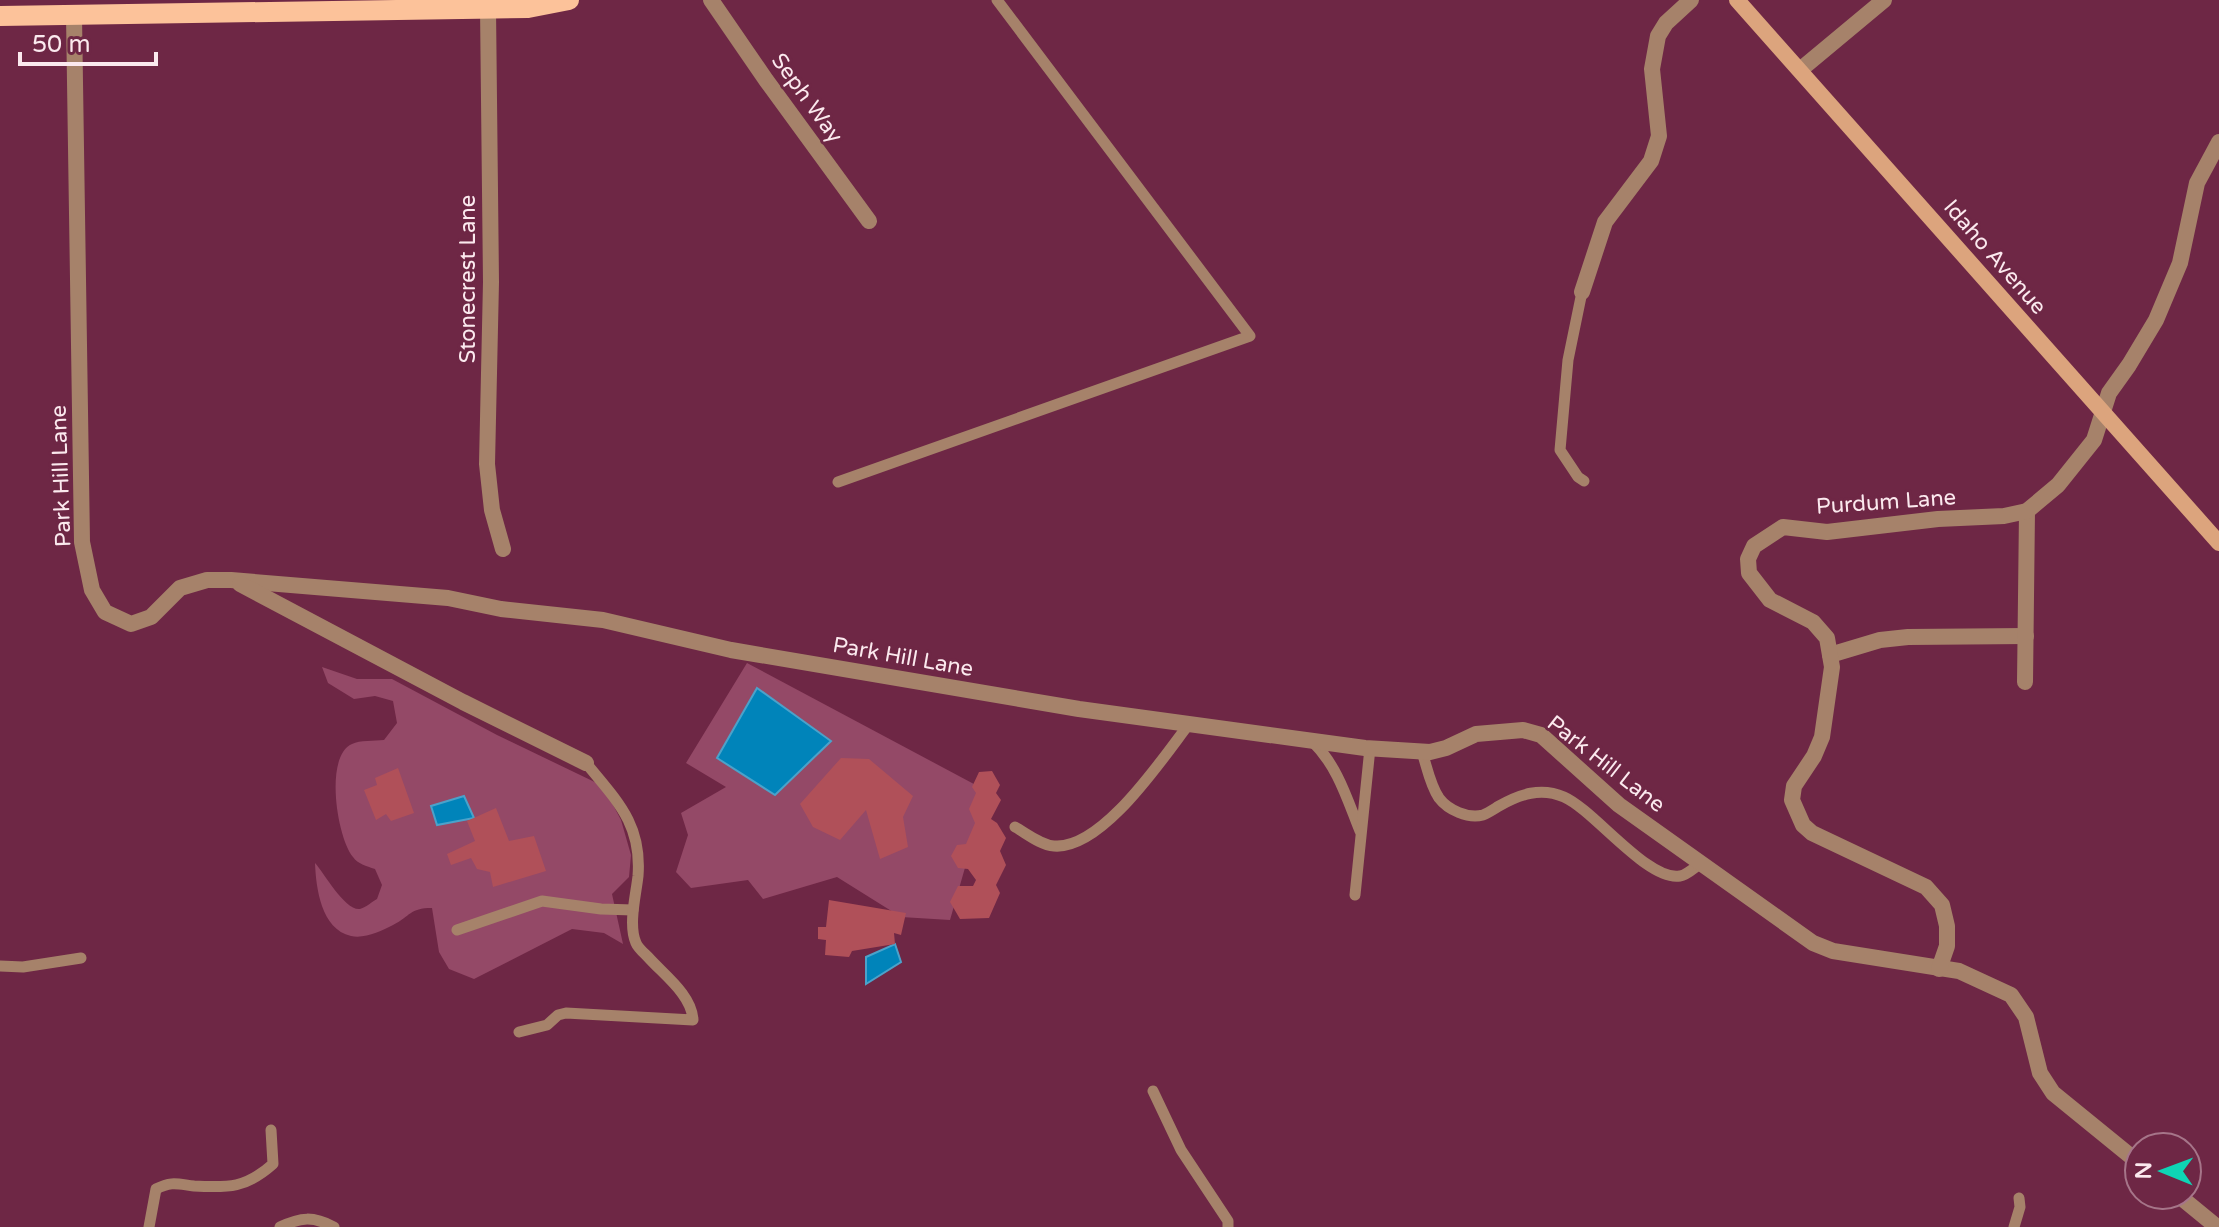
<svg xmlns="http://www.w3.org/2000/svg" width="2219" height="1227" font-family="'Varela Round',sans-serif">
<rect width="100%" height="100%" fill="#6e2745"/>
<g fill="#944967">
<polygon points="747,663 987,791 950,920 901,917 837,877 763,899 748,880 691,888 676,872 688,835 681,813 726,787 686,763"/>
<path d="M322 667 357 679H392L497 735 603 786 621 820 631 855 629 877 612 894 623 944 604 933 572 929 474 979 449 969 439 952 432 908C409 908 411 916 393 925 381 931 365 939 351 936 321 929 316 888 315 863 324 873 345 911 360 909 365 908 373 901 377 899L382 885 375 869C366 866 358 864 353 857 337 838 324 756 352 744 360 740 374 741 384 740L397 723 393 701 375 696 354 699 328 683Z"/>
</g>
<g fill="#0084ba" stroke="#4ba2ca" stroke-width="2">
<polygon points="757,688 831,741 775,795 717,758"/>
<polygon points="464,796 474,818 437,825 431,806"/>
<polygon points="895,944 901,962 866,984 866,957"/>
</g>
<g fill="#b05059">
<polygon points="841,758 869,759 913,796 903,817 908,847 880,859 866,810 840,840 813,827 800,804"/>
<polygon points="398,768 414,813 391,821 386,814 376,820 364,790 377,785 375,778"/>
<polygon points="992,771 1000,785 996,793 1001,800 991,819 997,823 1006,838 1000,851 1006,865 996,885 1000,893 989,918 960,919 950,902 958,886 973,886 976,880 968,869 958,868 951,856 957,845 966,844 975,823 969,809 976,793 972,787 979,772"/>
<polygon points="496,808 509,841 534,836 546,871 493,887 490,872 477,869 471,858 451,865 447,854 475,841 467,821"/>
<polygon points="829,900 906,913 901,935 894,933 895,944 852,951 849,957 825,955 826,940 818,939 818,927 826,927"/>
</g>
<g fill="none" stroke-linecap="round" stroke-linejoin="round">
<g stroke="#a6826a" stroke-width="11">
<polyline points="1582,292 1568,360 1560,450 1578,477 1584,481"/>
<polyline points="838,482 1250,336 997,0"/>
<path d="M1313 742C1338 767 1347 799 1360 831"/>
<path d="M1422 752C1427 767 1430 785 1439 798 1448 810 1468 819 1483 815 1488 813 1494 809 1499 806 1520 794 1541 787 1564 797 1594 810 1648 882 1680 876 1687 875 1695 867 1701 863"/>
<path d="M1015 827C1026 833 1040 845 1054 846 1102 850 1162 759 1189 724"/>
<polyline points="1355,895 1370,748"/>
<polyline points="457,930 542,901 601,909 633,910"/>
<polyline points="0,966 23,967 81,958"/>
<path d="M519 1032 547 1025 558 1015 566 1013 693 1020C692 995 664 975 648 957 644 953 638 948 636 943 628 925 636 895 638 876 642 824 617 801 586 763"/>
<polyline points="1153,1091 1181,1150 1228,1221 1228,1227"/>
<path d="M149 1227 156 1189C172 1181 177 1184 194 1186 229 1188 246 1188 273 1164L271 1130"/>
<path d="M280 1227C301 1217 313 1216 334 1227"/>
<polyline points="2014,1227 2020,1207 2019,1198"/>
</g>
<g stroke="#a6826a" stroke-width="16">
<polyline points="711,0 766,80 869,221"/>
<polyline points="488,8 491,282 487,464 492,510 503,549"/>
<polyline points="74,16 82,542 92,590 105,612 131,624 151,617 180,588 207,580 231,580 448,598 501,609 603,620 731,650 1079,709 1365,748 1430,752 1446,748 1476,734 1523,730 1541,735 1619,805 1813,943 1833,951 1959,971 2011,995 2026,1017 2040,1073 2053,1093 2139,1163"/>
<polyline points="1800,70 1884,0"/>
<polyline points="1582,292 1605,222 1651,161 1659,136 1652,69 1658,36 1666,23 1691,0"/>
<polyline points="240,584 463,702 586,763"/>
<polyline points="1830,655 1880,640 1908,637 2026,636"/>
<polyline points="2025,682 2027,511"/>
<polyline points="1939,969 1947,946 1947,926 1942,905 1926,887 1812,833 1803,825 1792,800 1794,786 1814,756 1822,737 1832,667 1827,638 1813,622 1770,600 1749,573 1748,559 1754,546 1783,527 1827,532 1938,519 2004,516 2027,511 2058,485 2094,440 2109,393 2129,365 2156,320 2180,263 2197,183 2219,142"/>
<polyline points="2178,1195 2217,1227"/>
</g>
<polyline stroke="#dca47d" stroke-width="16" points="1737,0 2219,543"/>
<polyline stroke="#fcc29a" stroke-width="20" points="0,16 528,8 569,0"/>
</g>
<g text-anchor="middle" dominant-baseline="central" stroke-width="6" stroke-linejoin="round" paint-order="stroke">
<g font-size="22" fill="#fbe9ee" stroke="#6e2745">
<text transform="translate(807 98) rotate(54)">Seph Way</text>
<text transform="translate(1995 257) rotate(49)">Idaho Avenue</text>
<text transform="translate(468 279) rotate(-90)">Stonecrest Lane</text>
<text transform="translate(61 476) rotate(-92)">Park Hill Lane</text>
<text transform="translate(1886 502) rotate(-4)">Purdum Lane</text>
<text transform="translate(903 657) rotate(10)">Park Hill Lane</text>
<text transform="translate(1606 764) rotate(38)">Park Hill Lane</text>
</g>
</g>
<g transform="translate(2163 1171) rotate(271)"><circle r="38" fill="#6e2745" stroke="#a67589" stroke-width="2"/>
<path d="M0-6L14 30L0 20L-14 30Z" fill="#0ed5b5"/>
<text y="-12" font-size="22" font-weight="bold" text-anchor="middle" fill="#fbe9ee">N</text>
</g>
<path d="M20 52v12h136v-12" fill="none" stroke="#fbe9ee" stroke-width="4"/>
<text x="32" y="52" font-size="24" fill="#fbe9ee" stroke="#6e2745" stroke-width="6" paint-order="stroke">50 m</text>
</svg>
